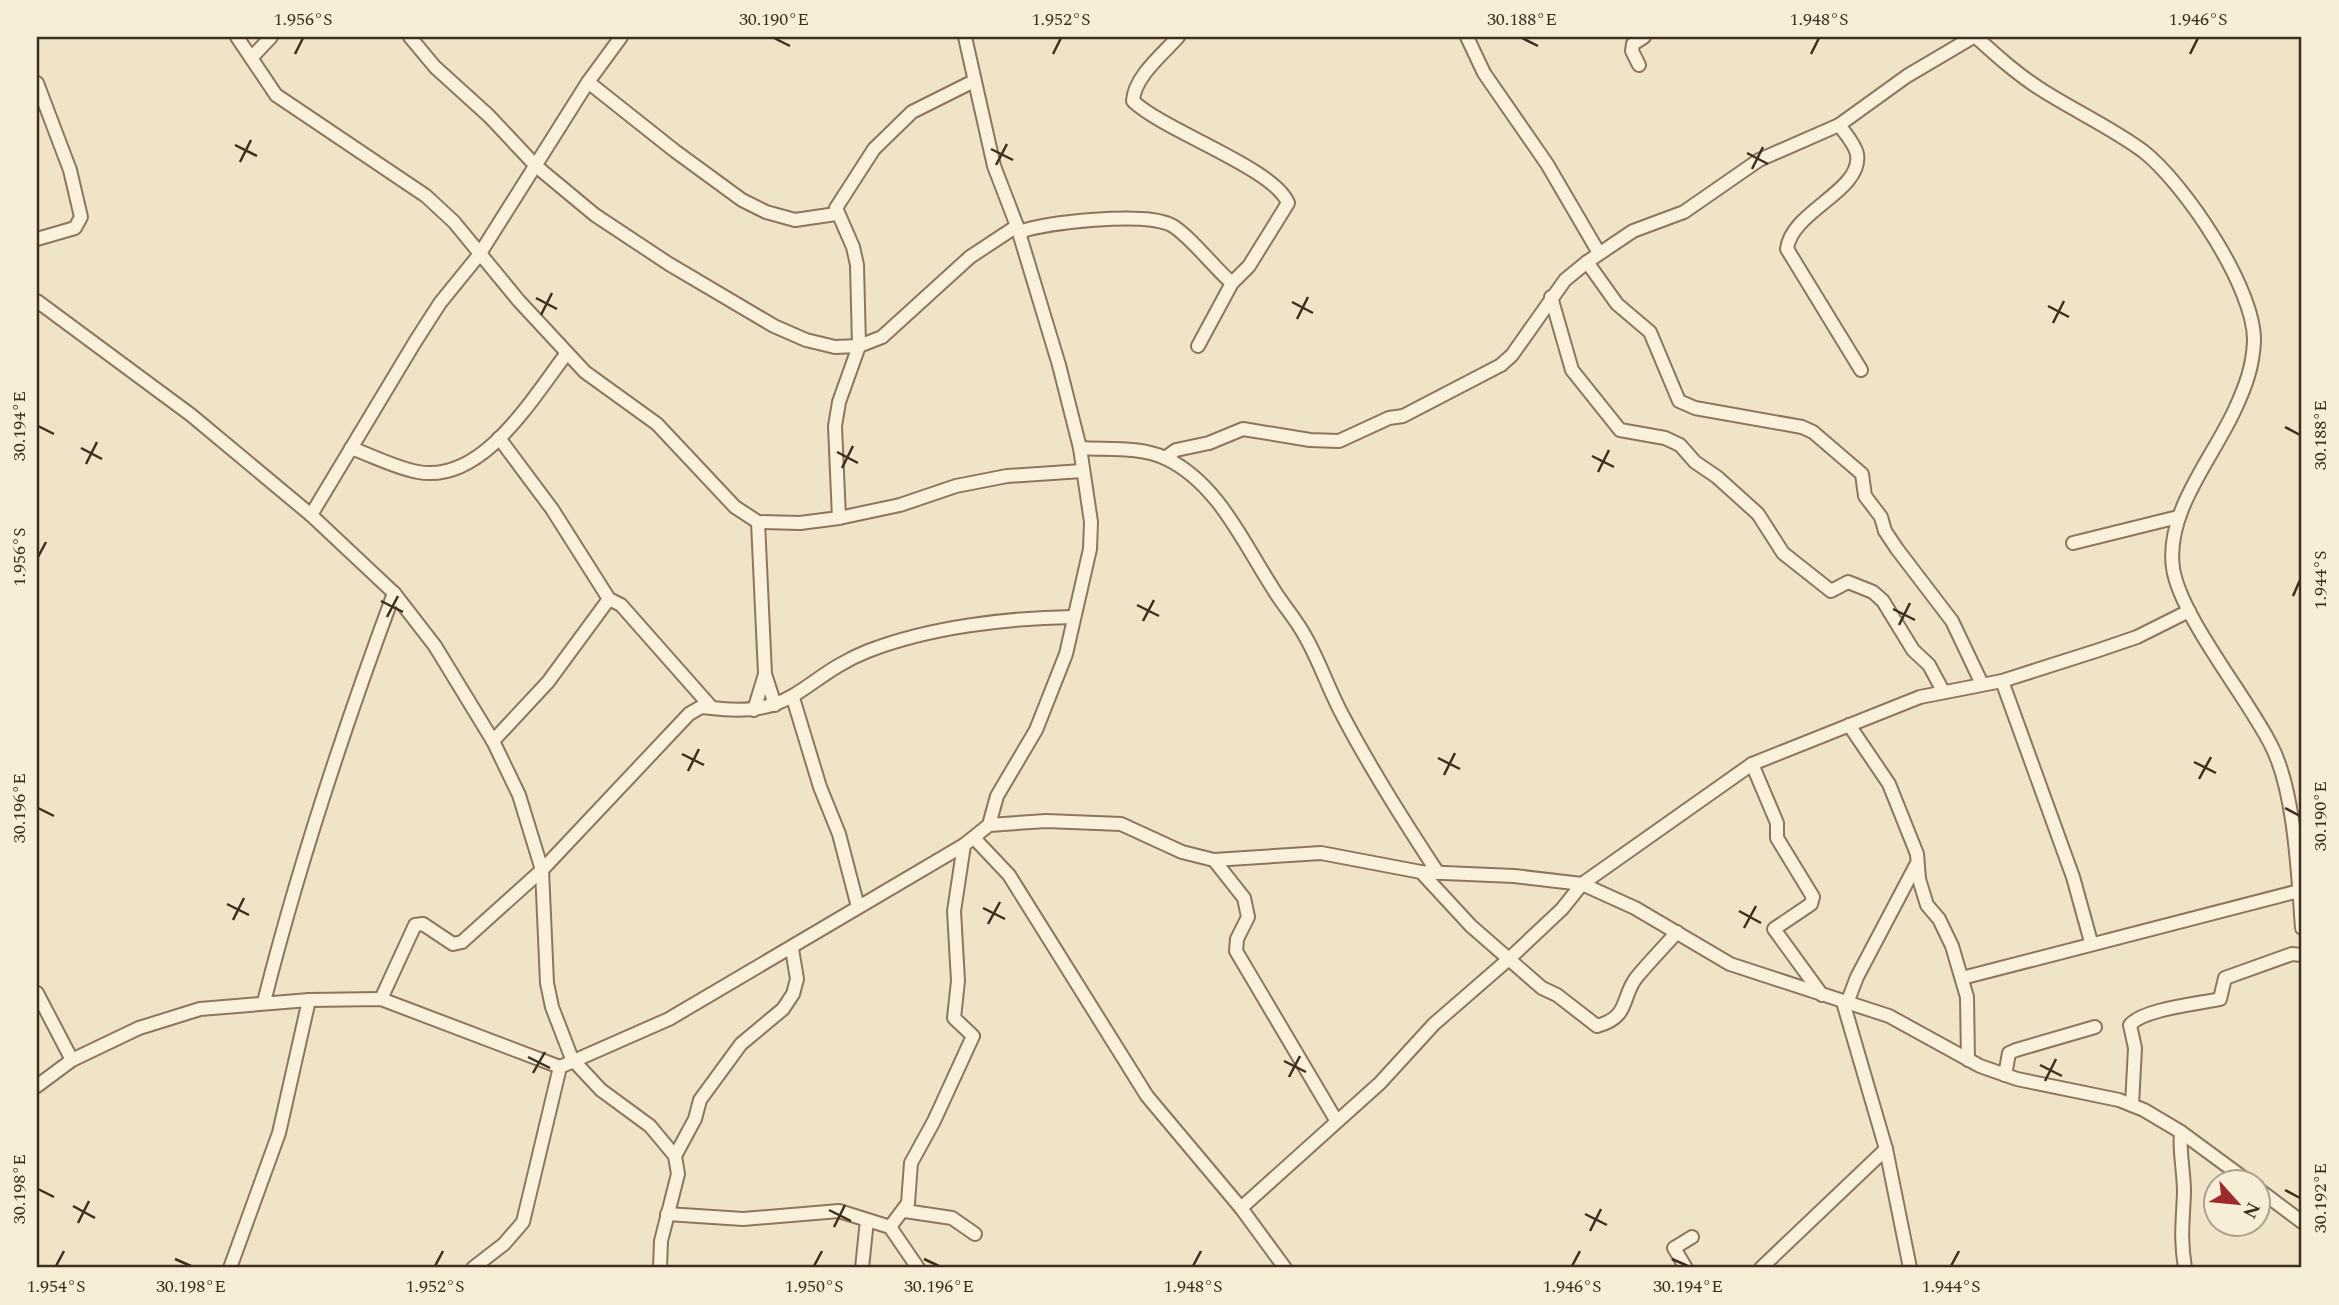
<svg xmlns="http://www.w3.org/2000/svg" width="2339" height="1305" font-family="Spectral,serif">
<rect width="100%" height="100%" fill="#f0e4c8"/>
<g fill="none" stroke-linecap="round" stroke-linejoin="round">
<defs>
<g id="minor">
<polyline points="237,37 276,95 426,196 454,222 519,301 585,372 657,424 735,507 758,522 800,523 839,518 900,505 956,486 1007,476 1082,471"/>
<polyline points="410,37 435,67 489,116 536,166 595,215 669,264 774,326 806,340 835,347 859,346 882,337 970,257 1017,226"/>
<polyline points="965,37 994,166 1017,226 1059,365 1080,448 1091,522 1090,549 1066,654 1036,730 997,796 989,825"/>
<path d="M1178 37C1163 54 1134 77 1133 101 1164 131 1274 168 1288 203L1249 266 1232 283 1198 346"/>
<polyline points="1467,37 1484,73 1547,164 1599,253"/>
<path d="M1976 37C1997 56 2018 75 2042 90 2075 111 2112 128 2143 151 2184 183 2255 288 2254 341 2253 366 2246 385 2236 407 2214 457 2165 511 2173 568 2180 616 2247 697 2271 745 2295 791 2298 875 2302 928"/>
<polyline points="252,57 271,37"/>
<polyline points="1639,65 1632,51 1633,44 1644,37"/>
<polyline points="588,82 675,151 742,200 766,212 795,220 836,214"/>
<polyline points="37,83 70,170 81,217 75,228 37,239"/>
<path d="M1839 125C1845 133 1855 144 1857 154 1863 191 1791 211 1787 249L1861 370"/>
<path d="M1019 232C1048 222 1141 212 1169 224 1185 230 1216 270 1232 283"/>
<polyline points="1587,262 1617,304 1650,332 1679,401 1695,408 1802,427 1813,432 1862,474 1865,496 1881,517 1885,531 1897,549 1952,621 1982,684"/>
<polyline points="1551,297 1572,370 1620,430 1665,438 1680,445 1695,462 1717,477 1758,514 1783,553 1831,591 1848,582 1873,592 1883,601 1913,650 1929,665 1943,691"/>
<polyline points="37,301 191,415 311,515 394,593 435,646 493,741 519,795 542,870 547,983 552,1007 572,1059 601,1090 650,1126 675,1156 678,1174 661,1241 660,1268"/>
<path d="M499 438 552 509 609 599 621 605 712 708C796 719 802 677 868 651 930 627 1007 618 1073 617"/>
<path d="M351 448C373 456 396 468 418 472 483 484 533 397 567 353"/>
<path d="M1080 448C1106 450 1140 446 1165 458 1217 482 1243 542 1272 587 1282 604 1296 619 1305 636 1320 662 1329 691 1344 718 1372 771 1405 823 1438 873"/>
<polyline points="1165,458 1176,450 1209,443 1243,429 1310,440 1339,441 1389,418 1403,416 1501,365 1512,355 1565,280 1587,262 1633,231 1684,212 1759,160 1839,125 1907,76 1973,37"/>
<polyline points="311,515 415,342 440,303 479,255 588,82 621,37"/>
<polyline points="839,518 835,426 839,402 859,346 857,265 853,247 836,208 874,149 912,112 974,81"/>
<polyline points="758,522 765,674 775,705"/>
<polyline points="2073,543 2178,517"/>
<polyline points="2002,681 2073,877 2091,942"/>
<polyline points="793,698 820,787 839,834 858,907"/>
<polyline points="754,710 765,674"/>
<polyline points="1849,725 1889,784 1917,854 1919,879 1927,905 1939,919 1952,946 1967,997 1968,1060"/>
<polyline points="493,741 548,682 609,599"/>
<polyline points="1752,764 1777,823 1777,838 1813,897 1811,904 1774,929 1822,995"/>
<polyline points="974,838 1009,875 1147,1096 1241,1208 1285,1268"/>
<polyline points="1214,860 1244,898 1248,917 1237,939 1236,951 1336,1120"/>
<path d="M1421 872 1471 926 1542 988 1557 995 1597 1026C1630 1017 1621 998 1636 978 1649 962 1664 947 1677 932"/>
<polyline points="1962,978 2299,891"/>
<polyline points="37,993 72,1060"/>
<polyline points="381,999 415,925 423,924 453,944 462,942 542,870 689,714 701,707 712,708"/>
<path d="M264 1002C299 863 344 728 394 593"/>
<polyline points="1843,1002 1886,1149 1910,1268"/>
<polyline points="1847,1003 1857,977 1916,865"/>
<polyline points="2005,1075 2009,1053 2016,1050 2095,1027"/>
<polyline points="37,1086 72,1060 139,1028 200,1009 309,1000 381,999 560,1067 669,1019 964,845 989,825 1046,821 1121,824 1182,852 1214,860 1321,853 1421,872 1514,876 1582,884 1635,908 1730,964 1889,1016 1980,1066 2017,1079 2119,1100 2144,1110 2181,1132 2249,1182"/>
<path d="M2132 1105 2135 1048 2130 1025C2143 1009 2198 1004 2220 999L2225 978 2292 954 2302 955"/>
<path d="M2181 1132C2179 1152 2184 1171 2184 1192 2183 1222 2180 1237 2185 1268"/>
<polyline points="675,1156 695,1119 700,1100 741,1044 783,1009 793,994 797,979 792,949"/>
<polyline points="2258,1189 2302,1222"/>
<polyline points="1241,1208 1380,1083 1434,1024 1510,958 1562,909 1582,884 1752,764 1920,697 2002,681 2099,650 2137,637 2189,611"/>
<polyline points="905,1211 952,1218 975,1234"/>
<polyline points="667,1214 743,1219 839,1211 890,1227 918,1268"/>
<polyline points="890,1227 908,1203 911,1163 934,1121 973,1036 954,1018 958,981 954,911 964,845"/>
<polyline points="230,1268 279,1133 309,1000"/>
<polyline points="473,1268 504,1244 523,1222 560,1067"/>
<polyline points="862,1268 867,1220"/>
<polyline points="1686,1268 1674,1248 1692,1237"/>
<polyline points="1761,1268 1886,1149"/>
</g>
</defs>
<use href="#minor" stroke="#8d765c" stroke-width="16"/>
<use href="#minor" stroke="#faf1dc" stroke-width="12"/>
</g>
<path fill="none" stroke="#3d2e20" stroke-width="2.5" d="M774 38 790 46M1522 38 1538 46M295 54 303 38M1053 54 1061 38M1811 54 1819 38M2190 54 2198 38M235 145 257 156M991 149 1013 160M1747 153 1768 164M240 162 251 140M996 165 1007 144M1752 169 1763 147M536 298 557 309M1292 302 1313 313M2048 306 2069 317M541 315 552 293M1297 319 1308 297M2053 323 2064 301M38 426 54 434M2285 427 2300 435M81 448 102 459M837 452 858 463M1592 456 1614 467M86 464 97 442M842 468 853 446M1598 472 1609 450M38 557 46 542M2293 596 2300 580M381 601 403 612M1137 605 1159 616M1893 609 1915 620M387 617 398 596M1143 621 1154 600M1899 625 1910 603M682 754 704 765M1438 758 1460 769M2194 762 2216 773M688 771 699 749M1444 775 1455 753M2199 779 2211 757M38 808 54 816M2285 808 2300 816M227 904 249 915M983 908 1005 919M1739 911 1761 923M233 920 244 898M988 924 1000 902M1744 928 1756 906M528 1057 550 1068M1284 1061 1306 1072M2040 1065 2062 1076M533 1073 545 1052M1289 1077 1300 1056M2045 1081 2056 1059M38 1189 54 1197M2285 1190 2300 1198M73 1206 95 1218M829 1210 851 1221M1585 1214 1607 1225M78 1223 89 1201M834 1227 845 1205M1590 1231 1601 1209M175 1259 191 1266M924 1259 939 1266M1672 1259 1688 1266M56 1266 64 1251M435 1266 443 1251M814 1266 822 1251M1193 1266 1201 1251M1572 1266 1580 1251M1951 1266 1959 1251"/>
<rect width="2339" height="1305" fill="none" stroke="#f7eed8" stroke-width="77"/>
<g transform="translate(2237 1203) rotate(117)"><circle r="33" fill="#f7eed8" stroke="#ada18e" stroke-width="2"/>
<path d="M0-5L12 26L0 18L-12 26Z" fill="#9e2a2b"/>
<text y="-10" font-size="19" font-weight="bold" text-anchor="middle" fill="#3d2e20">N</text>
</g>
<rect x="38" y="38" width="2262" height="1228" fill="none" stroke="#3d2e20" stroke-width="2.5"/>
<g font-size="18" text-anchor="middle" fill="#3d2e20">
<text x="303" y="25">1.956°S</text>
<text x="774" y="25">30.190°E</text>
<text x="1061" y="25">1.952°S</text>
<text x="1522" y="25">30.188°E</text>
<text x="1819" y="25">1.948°S</text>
<text x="2198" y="25">1.946°S</text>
<text transform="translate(19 426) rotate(-90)" y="6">30.194°E</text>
<text transform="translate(2320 435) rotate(-90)" y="6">30.188°E</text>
<text transform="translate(19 557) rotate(-90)" y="6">1.956°S</text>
<text transform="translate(2320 580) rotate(-90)" y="6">1.944°S</text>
<text transform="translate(19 808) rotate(-90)" y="6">30.196°E</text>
<text transform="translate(2320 816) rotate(-90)" y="6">30.190°E</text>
<text transform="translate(19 1189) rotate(-90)" y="6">30.198°E</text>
<text transform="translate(2320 1198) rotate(-90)" y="6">30.192°E</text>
<text x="56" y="1292">1.954°S</text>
<text x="191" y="1292">30.198°E</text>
<text x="435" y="1292">1.952°S</text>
<text x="814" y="1292">1.950°S</text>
<text x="939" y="1292">30.196°E</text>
<text x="1193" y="1292">1.948°S</text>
<text x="1572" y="1292">1.946°S</text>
<text x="1688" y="1292">30.194°E</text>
<text x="1951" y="1292">1.944°S</text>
</g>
</svg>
